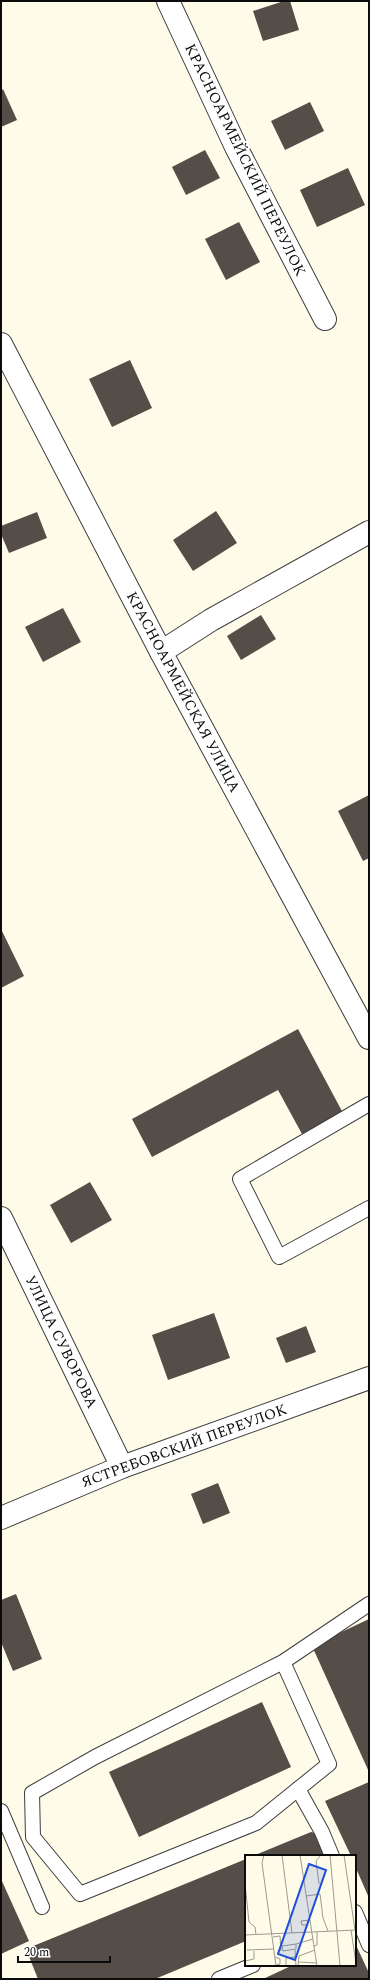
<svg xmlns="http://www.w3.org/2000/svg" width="370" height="1980" font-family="Spectral,serif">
<rect width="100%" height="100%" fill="#fffbe9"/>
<g fill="#554d47">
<polygon points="284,1 290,1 299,30 263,41 253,11"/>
<polygon points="3,89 17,120 1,127 1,91"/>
<polygon points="310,102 324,131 285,150 271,121"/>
<polygon points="205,150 220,178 186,195 172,167"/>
<polygon points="348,168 365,205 317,227 300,190"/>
<polygon points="239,222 260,262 226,280 205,239"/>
<polygon points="130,360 152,408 112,427 89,379"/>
<polygon points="216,511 237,543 193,571 173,540"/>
<polygon points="37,512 47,538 9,553 1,534 1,526"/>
<polygon points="63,608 81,642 43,662 25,627"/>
<polygon points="261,615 276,639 241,660 227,636"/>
<polygon points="369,795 369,858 363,861 338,811"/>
<polygon points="1,929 24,976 1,988"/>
<polygon points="298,1029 343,1113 302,1134 278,1090 152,1157 132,1119"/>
<polygon points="90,1182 112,1220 71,1243 50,1205"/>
<polygon points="214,1313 230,1358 168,1380 152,1335"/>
<polygon points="306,1326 316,1352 286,1363 276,1338"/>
<polygon points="218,1483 230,1513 203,1524 191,1494"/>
<polygon points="16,1594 42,1659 13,1671 1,1642 1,1600"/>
<polygon points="369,1619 369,1772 312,1646"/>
<polygon points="262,1702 291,1767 139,1837 109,1772"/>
<polygon points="369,1782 369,1898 355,1866 355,1856 351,1856 325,1801"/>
<polygon points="311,1832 319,1834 328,1856 253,1856"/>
<polygon points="246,1859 246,1941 155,1979 38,1979 26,1949"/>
<polygon points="1,1879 29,1941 1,1954"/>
<polygon points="355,1943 369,1973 369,1979 263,1979 293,1965 355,1965"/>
</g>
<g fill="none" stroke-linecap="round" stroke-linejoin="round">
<defs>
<g id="service">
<polyline points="369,1104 240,1179 279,1257 369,1208"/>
<polyline points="283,1662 329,1764 256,1823 80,1894 33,1837 32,1793 95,1757 283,1662 369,1604"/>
<polyline points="298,1789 322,1832 332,1856"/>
<polyline points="1,1811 42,1907"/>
<polyline points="355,1912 369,1945"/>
<polyline points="219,1979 253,1965"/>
</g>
<g id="minor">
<polyline points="168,1 236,147 325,319"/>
<polyline points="161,652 211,620 369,532"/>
<polyline points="1,1218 122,1467"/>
<polyline points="1,1518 122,1467 369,1378"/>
</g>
<polyline id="tertiary" points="1,344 161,652 369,1038"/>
</defs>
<use href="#service" stroke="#3e3e3e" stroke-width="16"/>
<use href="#minor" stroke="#3e3e3e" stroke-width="24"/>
<use href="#tertiary" stroke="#3e3e3e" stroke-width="24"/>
<use href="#service" stroke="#fff" stroke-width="14"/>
<use href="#minor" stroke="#fff" stroke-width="22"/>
<use href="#tertiary" stroke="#fff" stroke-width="22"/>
</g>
<g text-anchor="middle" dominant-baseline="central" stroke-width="4" stroke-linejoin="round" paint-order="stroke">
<g font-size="15" fill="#0b0b0b" stroke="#fff">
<text transform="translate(245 160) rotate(64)">КРАСНОАРМЕЙСКИЙ ПЕРЕУЛОК</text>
<text transform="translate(183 692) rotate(62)">КРАСНОАРМЕЙСКАЯ УЛИЦА</text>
<text transform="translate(61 1342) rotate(64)">УЛИЦА СУВОРОВА</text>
<text transform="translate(184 1446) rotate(-20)">ЯСТРЕБОВСКИЙ ПЕРЕУЛОК</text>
</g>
</g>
<g transform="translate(245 1855)">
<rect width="111" height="111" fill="#fffbe9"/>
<path fill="none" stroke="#9d9b90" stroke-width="1" d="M19 0 17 8 31 111M37 0 47 78M55 0 72 111M85 0 95 111M99 0 110 75M0 29 4 67 10 72 11 80M74 29 71 6 76 0M61 41 75 39 78 63 83 76M62 70H57L56 66 65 65M106 75 111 108M0 80 111 75M28 82 35 81 36 96M51 89 37 91 38 96 51 94V89L68 84M69 91 72 90V77M2 95 29 94M50 95 51 111M30 102 35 104V109L31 110M0 106 9 104V96M54 107 72 108M41 111V103L50 102M53 111 54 101 70 95"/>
<path fill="#1d4ed8" fill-opacity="0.15" stroke="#1d4ed8" stroke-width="2" d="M64 9 81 15 50 105 33 99Z"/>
<rect width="111" height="111" fill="none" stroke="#0b0b0b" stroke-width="2"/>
</g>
<rect width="370" height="1980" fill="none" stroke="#0b0b0b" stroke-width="4"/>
<path d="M18 1956v6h92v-6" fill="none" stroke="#0b0b0b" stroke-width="2"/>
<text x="24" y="1956" font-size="12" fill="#0b0b0b" stroke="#ffffff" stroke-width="3" paint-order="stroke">20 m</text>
</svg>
